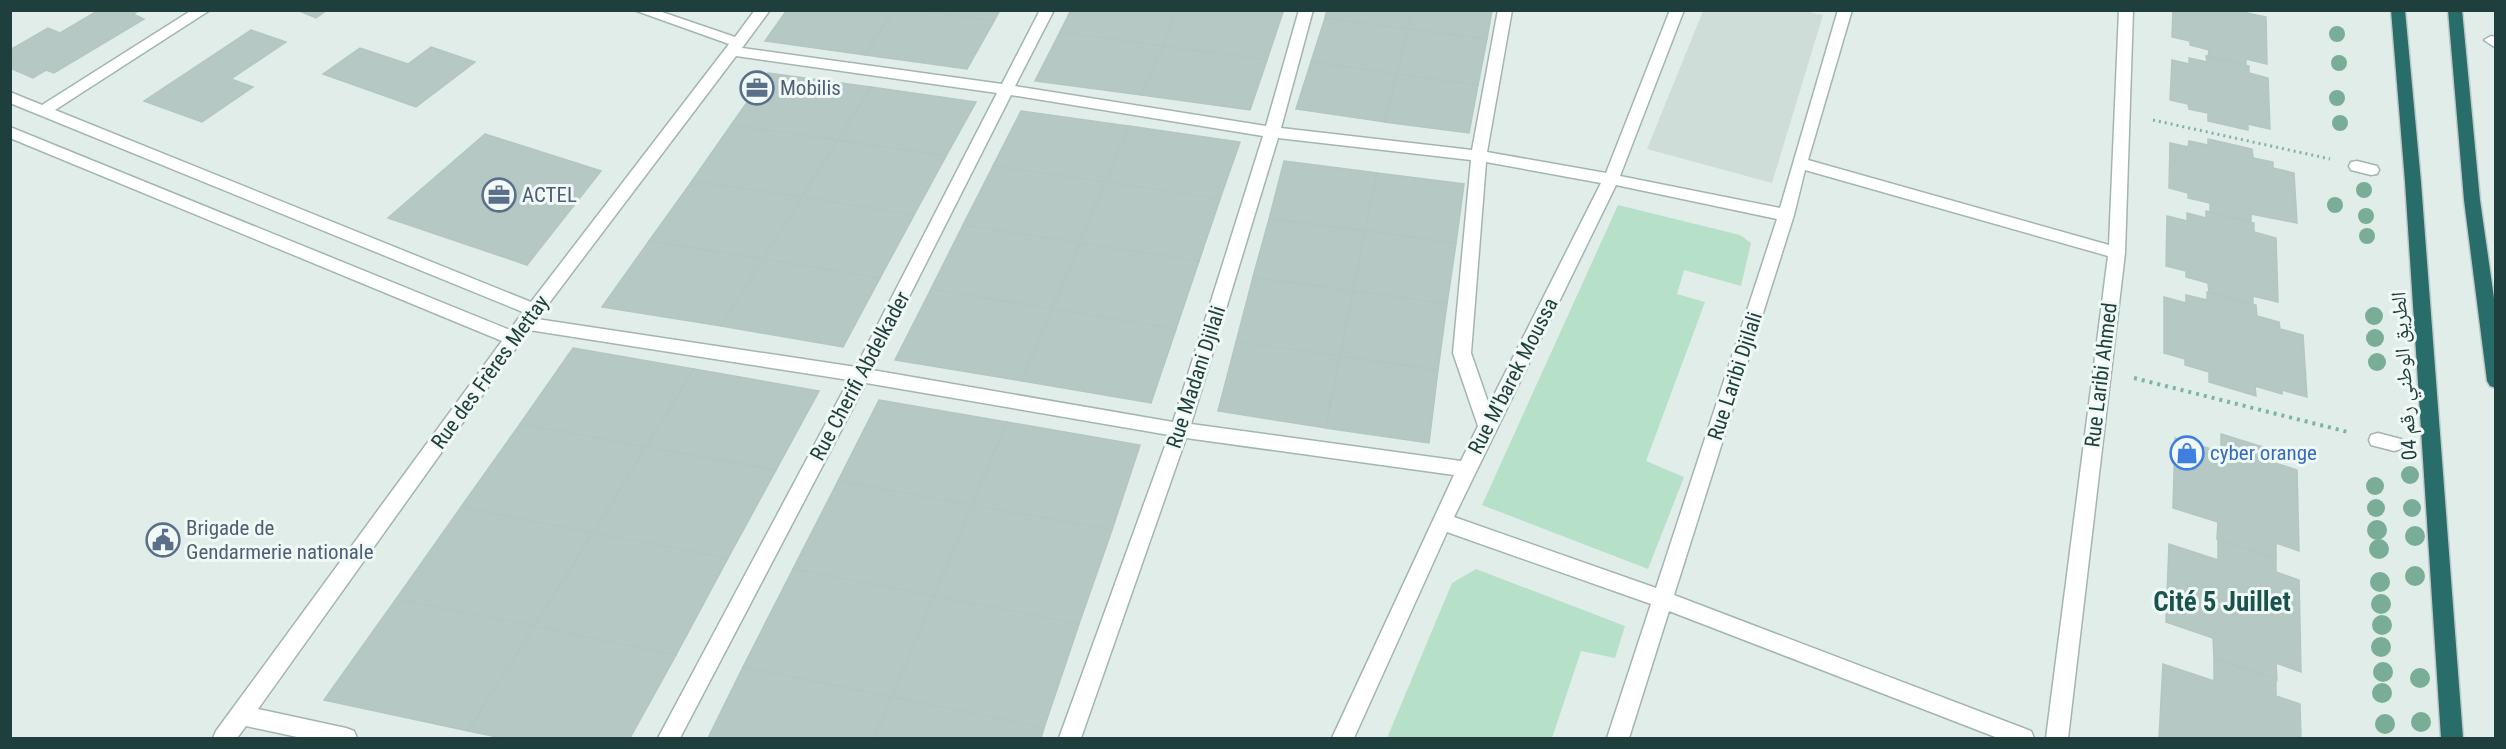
<svg xmlns="http://www.w3.org/2000/svg" width="2506" height="749" font-family="'Roboto Condensed','Noto Naskh Arabic',sans-serif">
<rect width="100%" height="100%" fill="#e1ede9"/>
<polygon fill="#cfddd9" points="1805,11 1823,15 1772,183 1647,149 1703,11"/>
<g fill="#b7e0c9">
<polygon points="1618,205 1740,235 1751,243 1741,286 1684,270 1677,294 1705,302 1646,461 1684,477 1648,569 1482,505"/>
<polygon points="1476,569 1625,626 1615,658 1581,651 1552,738 1387,738 1452,583"/>
</g>
<g fill="#b6c8c3" stroke="#b2c7c2" stroke-width="1.5">
<polygon points="99,10 140,10 133,14 144,19 54,73 46,70 33,78 10,68 10,50 48,28 60,33"/>
<polygon points="297,10 327,10 316,18"/>
<polygon points="787,10 894,10 865,55 765,41"/>
<polygon points="894,10 914,10 994,21 967,69 865,55"/>
<polygon points="914,10 1000,10 994,21"/>
<polygon points="1071,10 1177,10 1163,46 1060,32"/>
<polygon points="1177,10 1270,10 1283,12 1267,60 1163,46"/>
<polygon points="1327,10 1413,10 1408,29 1325,18"/>
<polygon points="1413,10 1492,10 1487,39 1408,29"/>
<polygon points="2173,10 2247,10 2247,13 2266,17 2267,64 2246,59 2246,65 2208,56 2209,50 2190,45 2190,41 2172,37"/>
<polygon points="1325,18 1408,29 1397,74 1311,62"/>
<polygon points="1408,29 1487,39 1478,85 1397,74"/>
<polygon points="251,30 286,42 231,79 253,87 202,122 144,101"/>
<polygon points="1060,32 1163,46 1141,95 1035,81"/>
<polygon points="1163,46 1267,60 1250,110 1141,95"/>
<polygon points="431,47 475,62 416,107 323,74 360,48 408,64"/>
<polygon points="2206,56 2249,66 2249,73 2268,78 2270,129 2248,124 2248,130 2208,121 2208,113 2189,109 2188,104 2170,100 2172,60 2189,64 2189,58 2207,62"/>
<polygon points="1311,62 1397,74 1385,122 1296,109"/>
<polygon points="768,73 871,87 838,140 731,125"/>
<polygon points="1397,74 1478,85 1469,133 1385,122"/>
<polygon points="871,87 976,102 946,156 838,140"/>
<polygon points="1021,111 1129,126 1105,182 993,166"/>
<polygon points="731,125 838,140 802,197 692,181"/>
<polygon points="1129,126 1240,142 1220,199 1105,182"/>
<polygon points="485,134 601,171 527,265 388,218"/>
<polygon points="2208,139 2252,149 2253,158 2273,162 2273,168 2294,173 2297,223 2251,214 2251,222 2210,212 2210,203 2188,198 2188,193 2169,188 2170,143 2188,147 2189,141 2208,145"/>
<polygon points="838,140 946,156 914,215 802,197"/>
<polygon points="1284,161 1377,173 1365,231 1269,219"/>
<polygon points="993,166 1105,182 1080,243 963,225"/>
<polygon points="1377,173 1464,184 1456,243 1365,231"/>
<polygon points="692,181 802,197 763,259 649,241"/>
<polygon points="1105,182 1220,199 1199,261 1080,243"/>
<polygon points="802,197 914,215 880,278 763,259"/>
<polygon points="2206,211 2254,223 2254,232 2276,238 2278,302 2253,296 2253,304 2209,292 2208,283 2186,277 2186,271 2166,266 2167,216 2187,221 2187,213 2206,218"/>
<polygon points="1269,219 1365,231 1353,291 1253,277"/>
<polygon points="963,225 1080,243 1052,309 931,289"/>
<polygon points="1365,231 1456,243 1447,304 1353,291"/>
<polygon points="649,241 763,259 721,326 602,307"/>
<polygon points="1080,243 1199,261 1176,329 1052,309"/>
<polygon points="763,259 880,278 843,347 721,326"/>
<polygon points="1253,277 1353,291 1340,356 1236,342"/>
<polygon points="931,289 1052,309 1022,381 895,360"/>
<polygon points="1353,291 1447,304 1438,370 1340,356"/>
<polygon points="2207,292 2256,305 2257,316 2279,322 2280,329 2303,335 2307,397 2282,390 2282,394 2255,386 2256,396 2209,382 2209,372 2185,365 2185,359 2164,353 2164,297 2186,303 2186,295 2207,300"/>
<polygon points="1052,309 1176,329 1151,403 1022,381"/>
<polygon points="1236,342 1340,356 1326,428 1218,411"/>
<polygon points="573,348 694,369 646,447 520,424"/>
<polygon points="1340,356 1438,370 1429,443 1326,428"/>
<polygon points="694,369 819,391 776,470 646,447"/>
<polygon points="879,400 1007,422 972,505 838,481"/>
<polygon points="1007,422 1140,445 1112,530 972,505"/>
<polygon points="520,424 646,447 593,533 461,507"/>
<polygon points="2221,434 2276,451 2275,463 2297,470 2299,551 2276,543 2276,558 2217,539 2218,522 2173,508 2175,438 2221,452"/>
<polygon points="646,447 776,470 728,558 593,533"/>
<polygon points="838,481 972,505 934,596 793,569"/>
<polygon points="972,505 1112,530 1079,624 934,596"/>
<polygon points="461,507 593,533 534,626 396,599"/>
<polygon points="593,533 728,558 676,655 534,626"/>
<polygon points="2218,539 2276,558 2276,572 2299,580 2301,672 2276,663 2277,680 2214,658 2213,638 2166,622 2169,544 2218,560"/>
<polygon points="793,569 934,596 892,697 743,667"/>
<polygon points="934,596 1079,624 1044,728 892,697"/>
<polygon points="396,599 534,626 468,731 324,700"/>
<polygon points="534,626 676,655 630,738 502,738 468,731"/>
<polygon points="2214,659 2276,679 2276,696 2300,704 2301,738 2159,738 2163,664 2214,681"/>
<polygon points="743,667 892,697 874,738 708,738"/>
<polygon points="892,697 1044,728 1041,738 874,738"/>
</g>
<g fill="none" stroke-linecap="round" stroke-linejoin="round">
<defs>
<g id="minor">
<path d="M192 10H210L55 110 531 302 729 44 634 10H656L735 37 755 10H770L742 48 1002 84 1040 10H1054L1015 86 1266 126 1299 10H1313L1281 128 1472 150 1498 10H1512L1487 152 1606 173 1670 10H1684L1620 176 1780 208 1838 10H1852L1808 160 2109 245 2119 10H2133L2125 253 2068 738H2046L2108 256 1805 170 1794 215 1674 595 2031 731 2034 738H1998L1669 611 1629 738H1607L1651 604 1447 532 1354 738H1332L1454 475 1186 438 1081 738H1059L1169 435 866 383 680 738H658L849 380 529 330 258 709 346 728 354 731 357 738H302L246 726 237 738H213L216 731 502 341 10 138V127L510 330 523 312 10 103V92L42 105ZM736 56 997 93 856 367 537 319ZM1011 95 1263 136 1173 422 872 370ZM1278 138 1471 160 1453 353 1478 426 1461 461 1191 424ZM1486 162 1601 183 1489 405 1471 353ZM1616 185 1777 219 1656 588 1454 517Z"/>
<polygon points="2491,36 2496,37 2496,48 2484,40"/>
<polygon points="2357,161 2377,166 2379,170 2377,174 2371,175 2351,170 2349,166 2351,162"/>
<polygon points="2378,433 2401,439 2403,444 2401,449 2394,451 2371,445 2369,440 2371,435"/>
</g>
<g id="highway">
<polygon points="2391,10 2405,10 2421,182 2463,738 2441,738 2405,182"/>
<polygon points="2448,10 2462,10 2480,200 2496,312 2496,388 2490,386 2487,381 2464,200"/>
</g>
</defs>
<use href="#minor" stroke="#a3b5b2" stroke-width="3"/>
<use href="#highway" stroke="#c0c9c8" stroke-width="3"/>
<polyline stroke="#7eb3ab" stroke-width="3" stroke-dasharray="2 4" stroke-linecap="butt" points="2153,120 2330,159"/>
<polyline stroke="#7eb3ab" stroke-width="4" stroke-dasharray="3 5" stroke-linecap="butt" points="2134,378 2348,432"/>
<use href="#minor" fill="#fff" fill-rule="evenodd"/>
<use href="#highway" fill="#296d6b" fill-rule="evenodd"/>
</g>
<g fill="#7aad97">
<circle cx="2337" cy="34" r="8"/>
<circle cx="2339" cy="63" r="8"/>
<circle cx="2337" cy="98" r="8"/>
<circle cx="2340" cy="123" r="8"/>
<circle cx="2364" cy="190" r="8"/>
<circle cx="2335" cy="205" r="8"/>
<circle cx="2366" cy="216" r="8"/>
<circle cx="2367" cy="236" r="8"/>
<circle cx="2374" cy="316" r="9"/>
<circle cx="2375" cy="338" r="9"/>
<circle cx="2377" cy="362" r="9"/>
<circle cx="2410" cy="475" r="9"/>
<circle cx="2375" cy="486" r="9"/>
<circle cx="2376" cy="508" r="9"/>
<circle cx="2412" cy="508" r="9"/>
<circle cx="2377" cy="530" r="10"/>
<circle cx="2415" cy="536" r="10"/>
<circle cx="2379" cy="549" r="10"/>
<circle cx="2415" cy="576" r="10"/>
<circle cx="2380" cy="582" r="10"/>
<circle cx="2381" cy="604" r="10"/>
<circle cx="2382" cy="625" r="10"/>
<circle cx="2381" cy="647" r="10"/>
<circle cx="2383" cy="672" r="10"/>
<circle cx="2420" cy="678" r="10"/>
<circle cx="2382" cy="693" r="10"/>
<circle cx="2421" cy="722" r="10"/>
<circle cx="2385" cy="724" r="10"/>
</g>
<defs>
<symbol id="office-ring" viewBox="-11 -11 22 22"><circle r="9.5" fill="#f1f9f6" stroke="#5c6f8a" stroke-width="1.5"/><path d="M-6-3h4V-5.5h4V-3h4V5H-6ZM-1-4.5V-3h2v-1.5ZM-6 0V1H6V0Z" fill="#5c6f8a"/></symbol>
<symbol id="shop-ring" viewBox="-11 -11 22 22"><circle r="9.5" fill="#f1f9f6" stroke="#3f7fe0" stroke-width="1.5"/><path d="M-5-2.5h2.3a2.7 3.5 0 0 1 5.4 0H5L5.5 6h-11ZM-1.5-2.5h3a1.5 2.3 0 0 0-3 0Z" fill="#3f7fe0"/></symbol>
<symbol id="civic-ring" viewBox="-11 -11 22 22"><circle r="9.5" fill="#f1f9f6" stroke="#5c6f8a" stroke-width="1.5"/><path d="M-.6-6.5H3V-4.5H.6V-3L4-1V1h2V6H-6V1h2V-1L-.6-3ZM-1.2 2.5V6h2.4V2.5Z" fill="#5c6f8a"/></symbol>
</defs>
<g fill-rule="evenodd">
<use href="#office-ring" x="738" y="69" width="38" height="38"/>
<use href="#office-ring" x="480" y="176" width="38" height="38"/>
<use href="#shop-ring" x="2168" y="434" width="38" height="38"/>
<use href="#civic-ring" x="144" y="521" width="38" height="38"/>
</g>
<g text-anchor="middle" dominant-baseline="central" stroke-width="6" stroke-linejoin="round" paint-order="stroke">
<g font-size="21" fill="#4e5e75" stroke="#f1f9f6" text-anchor="start">
<text x="780" y="88">Mobilis</text>
<text x="522" y="195">ACTEL</text>
<text x="186" y="528">Brigade de<tspan x="186" dy="24">Gendarmerie nationale</tspan></text>
</g>
<g font-size="21" fill="#1f3f3c" stroke="#f1f9f6">
<text transform="translate(490 372) rotate(-54)">Rue des Frères Mettay</text>
<text transform="translate(2101 375) rotate(-83)">Rue Laribi Ahmed</text>
<text transform="translate(860 376) rotate(-62)">Rue Cherifi Abdelkader</text>
<text transform="translate(1513 376) rotate(-63)">Rue M'barek Moussa</text>
<text transform="translate(1735 376) rotate(-72)">Rue Laribi Djilali</text>
<text transform="translate(2404 376) rotate(-94)">الطريق الوطني رقم 04</text>
<text transform="translate(1196 377) rotate(-72)">Rue Madani Djilali</text>
</g>
<g font-size="21" fill="#366cbe" stroke="#f1f9f6" text-anchor="start">
<text x="2210" y="453">cyber orange</text>
</g>
<g font-size="27" font-weight="bold" fill="#1a524e" stroke="#f1f9f6">
<text x="2222" y="602">Cité 5 Juillet</text>
</g>
</g>
<rect width="2506" height="749" fill="none" stroke="#1f3f3c" stroke-width="24"/>
</svg>
